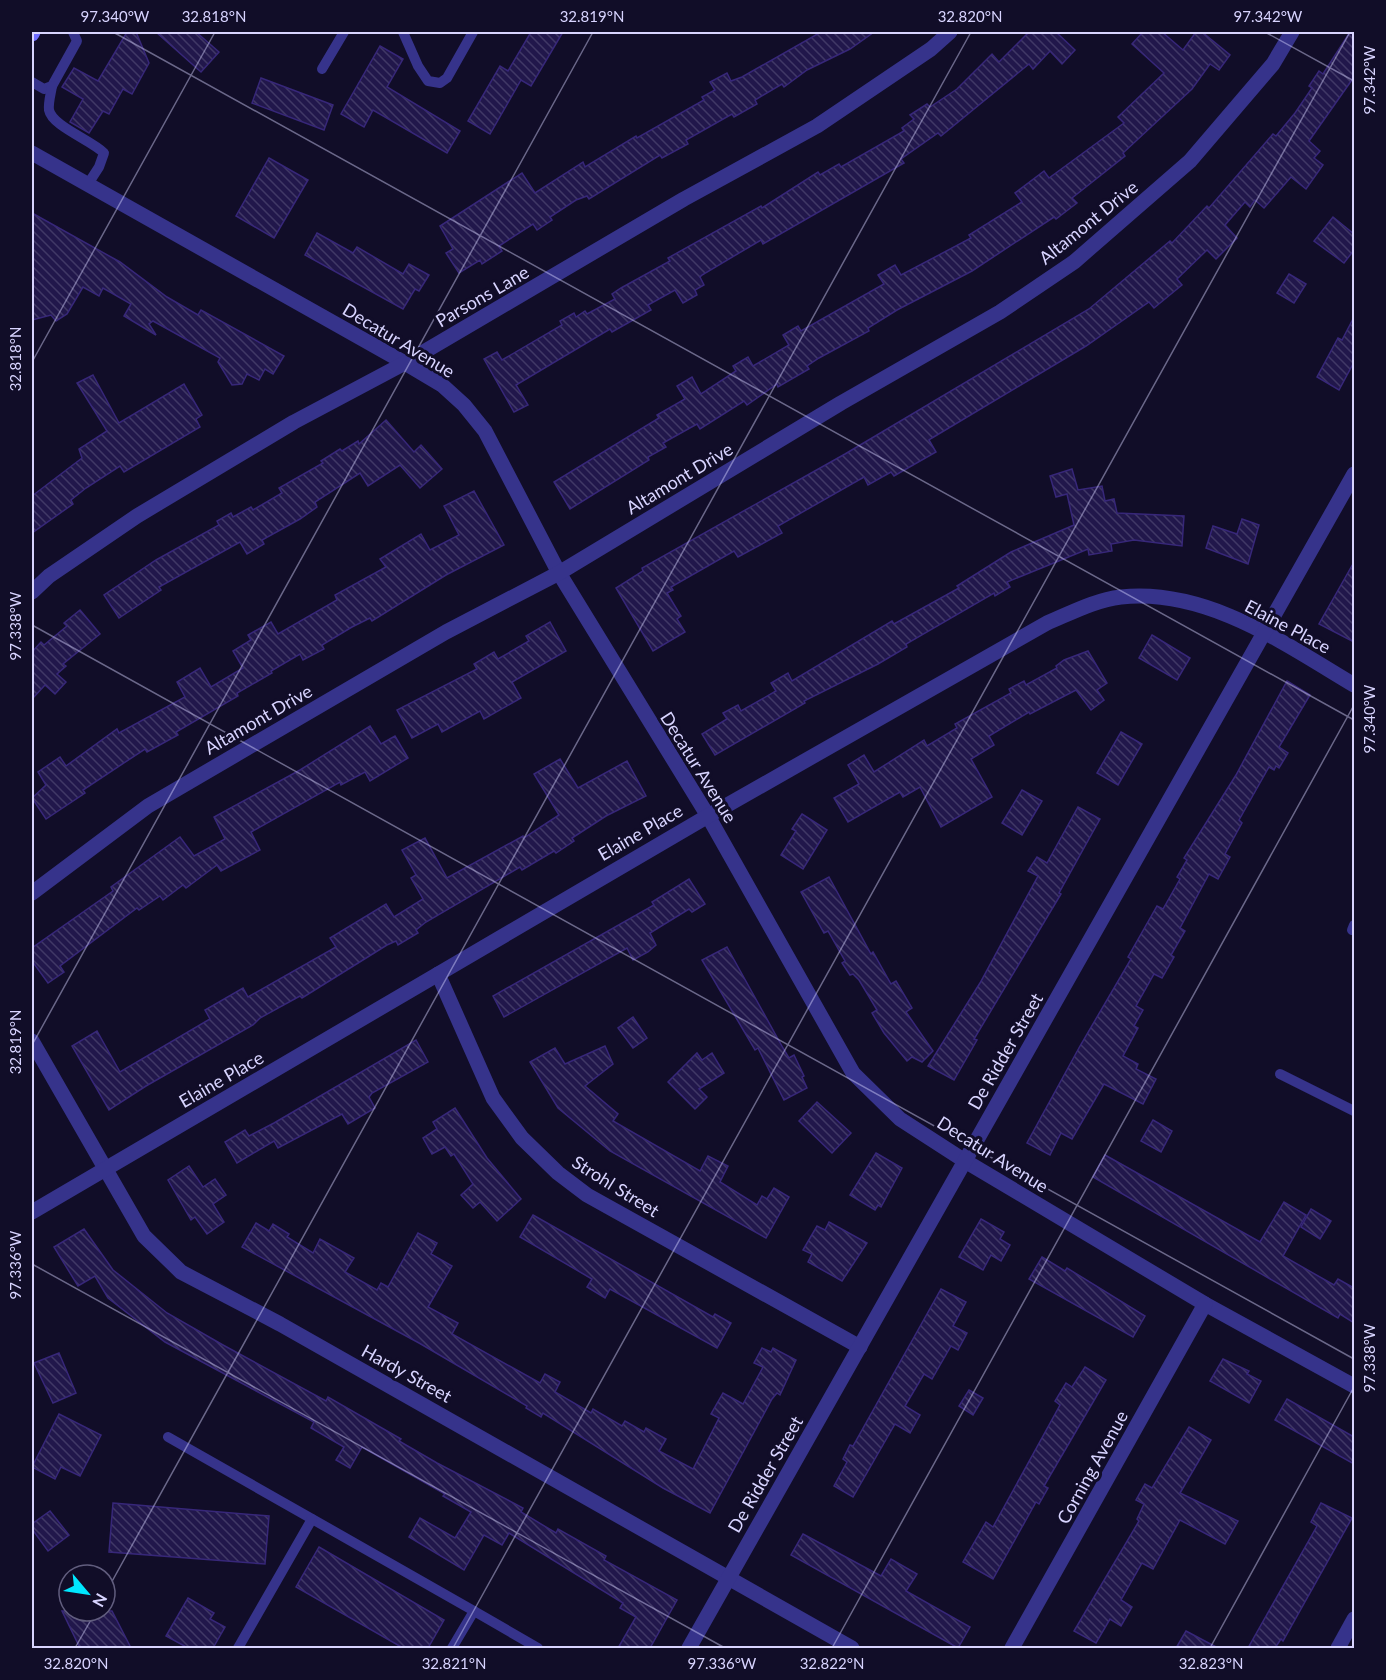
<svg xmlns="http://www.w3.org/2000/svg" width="1386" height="1680" font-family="Lato,sans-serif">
<defs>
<pattern id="building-back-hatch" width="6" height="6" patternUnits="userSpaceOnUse" patternTransform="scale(1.5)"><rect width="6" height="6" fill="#21174b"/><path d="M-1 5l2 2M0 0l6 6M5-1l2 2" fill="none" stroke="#403866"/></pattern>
</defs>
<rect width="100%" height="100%" fill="#110d28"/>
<g fill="url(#building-back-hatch)" stroke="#372779" stroke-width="1.5">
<polygon points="127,32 136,32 149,63 132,94 123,89 109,114 103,111 89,133 70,122 83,99 62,87 74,68 98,81"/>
<polygon points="156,32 196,32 219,52 201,72"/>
<polygon points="531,32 563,32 531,86 521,80 490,134 468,121 500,66 508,71"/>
<polygon points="821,32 874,32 850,49 807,70 784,87 782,84 755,100 757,104 734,117 732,114 686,140 688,144 662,158 660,155 589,199 587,196 576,200 550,217 552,220 537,230 533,224 499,246 502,251 482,264 480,260 459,273 446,253 453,249 440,226 522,173 535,193 583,162 585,167 636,136 637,138 704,100 702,97 715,90 710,82 727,73 731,81 742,77"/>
<polygon points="1029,32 1056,32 1075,50 1062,64 1050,51 1033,69 1029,64 941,136 938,133 901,159 904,163 763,244 761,240 702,275 700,277 704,285 695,290 697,295 683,303 675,290 648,305 651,310 612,332 610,329 516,385 528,405 514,412 484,359 497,352 502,360 562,325 560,321 574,313 576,317 585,311 587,314 615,299 612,294 621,288 670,261 668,258 761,206 762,208 818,172 820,175 839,164 841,167 904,131 902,128 914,119 910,115 927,104 930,107 957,89 992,54 999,62"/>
<polygon points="1143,32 1162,32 1183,50 1196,32 1202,32 1230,55 1219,70 1210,64 1192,89 1123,153 1125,156 1072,198 1077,203 1056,219 1054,217 972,271 897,310 868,328 869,331 819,358 807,366 809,369 778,387 777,384 747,405 744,401 700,429 697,424 663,443 666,447 648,457 649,460 570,509 554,482 659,418 657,415 685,399 677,386 692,377 701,394 736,371 733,366 748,357 753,366 789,345 783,335 798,326 801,331 884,284 878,275 895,265 901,275 971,238 969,235 1022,202 1015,193 1044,171 1049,178 1124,123 1118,117 1164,73 1132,44"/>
<polygon points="1350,32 1354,32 1354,77 1309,141 1320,151 1314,158 1323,165 1306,189 1291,177 1264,208 1255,200 1250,207 1245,202 1225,225 1237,238 1216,259 1207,250 1177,279 1182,285 1154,308 1149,302 1086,346 932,438 929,440 936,452 894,476 891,472 868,485 864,477 778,526 782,533 738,557 734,551 671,587 673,590 667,593 681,616 677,619 685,632 653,651 616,588 643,571 642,568 845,454 1089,309 1170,241 1172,243 1207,206 1209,208 1273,134 1276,136 1295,113 1312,88 1309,86 1319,71 1323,74"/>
<polygon points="380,46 403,59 387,87 460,131 447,153 373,110 364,127 341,114"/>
<polygon points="261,78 333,105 324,130 252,103"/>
<polygon points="269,158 308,180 274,238 236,216"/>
<polygon points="32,213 120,262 167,297 198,315 201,310 284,356 273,374 265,369 259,380 247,374 242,384 232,385 218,362 220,358 153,321 149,324 156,335 124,316 131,304 103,288 99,296 83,287 67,314 56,321 51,315 32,320"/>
<polygon points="1333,217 1354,234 1354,250 1344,263 1314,241"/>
<polygon points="317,233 353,253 357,247 403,274 409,264 429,275 419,291 415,289 403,309 305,255"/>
<polygon points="1289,274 1306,284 1294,303 1277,293"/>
<polygon points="1354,317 1354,362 1339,390 1317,377 1338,338 1342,340"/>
<polygon points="93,375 119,423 184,384 202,415 196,419 200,427 124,472 120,466 86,488 71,500 73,504 32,533 32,496 82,458 79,449 107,431 77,383"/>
<polygon points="386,420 414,452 421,445 442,469 420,488 400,465 368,486 360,473 315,502 317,507 300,519 262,540 264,544 247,554 240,542 159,587 161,590 119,618 104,595 156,560 219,525 217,521 231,513 233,517 251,507 253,510 282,493 279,488 323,463 321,461 340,449 342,451 358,441 359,444"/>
<polygon points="1072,469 1078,490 1102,486 1105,501 1114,499 1117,513 1184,516 1182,546 1134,540 1111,544 1112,551 1089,555 1088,549 1007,582 1010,587 995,596 994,593 906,644 907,647 878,664 804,701 805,703 715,755 702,734 727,719 723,713 738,705 741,711 776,691 771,683 788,673 792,681 892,621 894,624 959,588 957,586 1011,552 1074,525 1067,494 1056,497 1050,476"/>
<polygon points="474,491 504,545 446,575 372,621 370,618 352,627 322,645 324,649 303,660 300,654 271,671 272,673 237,693 238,696 176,732 178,735 147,752 145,749 83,790 85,793 46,819 32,798 46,785 38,772 60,757 66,766 117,729 119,733 185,697 177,682 200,668 211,687 243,668 233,651 251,640 248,635 271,622 278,634 337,600 335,595 386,567 380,559 421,534 430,550 459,535 444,506"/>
<polygon points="1242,519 1259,525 1248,564 1206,548 1213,526 1237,534"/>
<polygon points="1354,562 1354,642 1319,624"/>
<polygon points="80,610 100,634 63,664 66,666 57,674 66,682 55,694 45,685 32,699 32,652 41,642 44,645 67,626 64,623"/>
<polygon points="550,622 566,651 512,682 521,698 484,719 480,711 442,732 438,724 412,738 397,710 477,669 474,664 494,652 498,659 529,641 526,636"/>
<polygon points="1152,635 1190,658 1177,680 1139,658"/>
<polygon points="1088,651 1107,683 1097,690 1104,700 1091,710 1076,690 1030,714 1029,712 989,736 994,745 971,759 992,797 941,827 920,787 903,797 900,792 848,822 834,798 859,784 848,765 864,755 874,772 924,740 927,746 957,728 955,724 1011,693 1009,689 1024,681 1026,685 1057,668 1056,666 1064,660"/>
<polygon points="1287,681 1310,695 1279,747 1288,753 1279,768 1276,766 1274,770 1269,767 1239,820 1242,823 1225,854 1230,857 1218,879 1209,874 1180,928 1185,931 1171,955 1174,957 1162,978 1154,974 1136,1006 1143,1010 1134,1026 1138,1028 1123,1056 1138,1064 1136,1069 1156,1079 1143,1104 1104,1084 1072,1139 1061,1133 1050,1155 1027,1143 1080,1046 1131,959 1128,957 1157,906 1163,909 1180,879 1177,877 1187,860 1184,858 1236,775"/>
<polygon points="370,726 381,744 395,736 408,758 370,781 365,772 341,785 340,782 251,832 260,850 221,871 217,865 186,888 183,885 163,900 160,896 139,910 137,908 60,966 64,972 48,983 32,961 32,948 113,891 111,887 180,837 194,856 225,839 214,817 300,770"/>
<polygon points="1121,732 1142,744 1118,785 1097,773"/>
<polygon points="560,759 578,788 627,761 646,796 606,816 572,838 574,841 556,853 554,851 522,870 520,867 426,922 416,930 418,933 398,945 396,941 387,945 302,998 300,996 260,1018 253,1025 146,1086 109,1110 72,1046 97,1031 120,1072 210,1019 205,1010 243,988 248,997 336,947 330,938 386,904 394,917 423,899 411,878 416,875 402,850 425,838 447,878 523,836 524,838 559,815 534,774"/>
<polygon points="1022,790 1042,801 1022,835 1002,823"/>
<polygon points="1078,807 1100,819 1059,893 1061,894 974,1039 977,1040 954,1080 928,1066 980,983 1038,876 1028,871 1037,857 1047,863"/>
<polygon points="802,814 827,830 803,869 781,855 796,831 792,829"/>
<polygon points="829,877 871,954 873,952 891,984 896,981 912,1008 906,1012 933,1051 922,1062 912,1057 907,1061 884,1033 872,1013 877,1010 859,980 853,974 850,975 842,963 845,961 828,931 824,933 801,892"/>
<polygon points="689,879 705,904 692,912 689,909 650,933 656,945 648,952 633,960 627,948 504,1017 493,996 654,905 652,902"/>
<polygon points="727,947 783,1048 789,1058 794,1055 804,1076 802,1077 807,1088 784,1100 758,1048 755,1050 702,960"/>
<polygon points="633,1017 647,1038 633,1048 618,1028"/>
<polygon points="416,1040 428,1062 372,1093 369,1097 375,1108 348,1124 342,1114 278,1148 274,1141 237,1163 225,1142 245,1130 249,1136 274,1123"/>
<polygon points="605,1046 613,1064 585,1086 618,1114 613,1121 700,1171 708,1156 728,1166 720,1182 757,1205 762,1196 767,1199 774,1188 789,1197 766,1238 610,1151 558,1108 530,1062 555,1048 565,1064"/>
<polygon points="697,1053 702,1060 712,1053 724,1073 699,1089 707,1097 695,1109 668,1082"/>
<polygon points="817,1102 851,1133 832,1153 799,1121"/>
<polygon points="455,1108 487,1158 521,1199 497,1221 480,1202 473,1208 461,1195 473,1184 454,1154 451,1156 445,1147 432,1154 423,1138 437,1129 433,1122"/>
<polygon points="1153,1120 1172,1131 1161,1152 1141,1141"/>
<polygon points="876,1153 902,1168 881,1207 878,1205 875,1210 850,1195"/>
<polygon points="1105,1155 1260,1242 1284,1202 1306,1215 1283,1256 1334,1285 1338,1279 1354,1288 1354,1323 1340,1314 1338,1318 1093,1177"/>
<polygon points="189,1166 203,1187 215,1179 226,1195 213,1204 224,1222 207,1234 195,1217 191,1220 168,1180"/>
<polygon points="1311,1209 1331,1221 1320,1239 1301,1227"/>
<polygon points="533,1215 713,1317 715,1314 731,1323 717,1348 610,1289 605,1298 587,1287 592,1279 520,1237"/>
<polygon points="981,1219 1004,1232 1000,1239 1010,1245 1001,1261 991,1255 983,1270 959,1257"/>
<polygon points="829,1222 867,1243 842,1281 808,1262 812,1254 803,1250 817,1226 825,1230"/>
<polygon points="256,1223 269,1231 273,1224 289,1234 287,1237 313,1253 320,1239 354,1258 345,1272 377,1290 381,1283 388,1287 418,1233 437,1243 431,1254 452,1266 428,1307 458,1323 452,1334 540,1383 545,1374 560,1382 555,1392 591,1413 593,1409 622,1426 625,1421 644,1432 646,1428 666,1439 659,1451 693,1469 719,1418 711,1414 723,1393 743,1404 763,1367 754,1363 762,1348 771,1352 773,1348 796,1360 780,1395 777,1393 772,1399 710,1513 663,1488 543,1413 541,1417 526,1408 527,1406 419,1343 242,1247"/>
<polygon points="84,1229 113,1270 167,1313 223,1345 326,1401 328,1397 401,1439 399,1441 437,1463 523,1508 521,1512 556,1533 558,1529 606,1556 604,1560 677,1600 650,1648 618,1648 636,1617 620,1608 623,1603 509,1533 502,1545 484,1535 464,1570 409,1537 420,1518 455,1538 471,1512 443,1496 445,1494 362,1447 350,1468 336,1460 344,1447 311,1428 314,1422 165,1342 108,1298 95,1276 78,1286 54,1247"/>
<polygon points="1042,1257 1065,1271 1067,1268 1145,1316 1133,1337 1029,1279"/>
<polygon points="941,1289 966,1302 953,1326 967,1333 958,1350 951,1346 932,1379 924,1374 905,1406 920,1415 910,1433 895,1424 853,1497 834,1486 847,1462 843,1459 850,1445 853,1446"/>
<polygon points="59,1353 76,1393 53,1403 34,1363"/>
<polygon points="1223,1359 1249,1371 1247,1374 1261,1381 1249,1403 1210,1381"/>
<polygon points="1085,1367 1106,1380 1044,1486 1048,1488 1039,1504 1036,1502 993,1579 963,1562 986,1522 993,1527 1060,1405 1055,1401 1066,1383 1072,1387"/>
<polygon points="969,1390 983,1398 973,1415 959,1406"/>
<polygon points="1287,1399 1354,1437 1354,1464 1275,1420"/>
<polygon points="59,1414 101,1435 80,1476 61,1467 55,1479 32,1467"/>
<polygon points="1189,1427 1211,1440 1180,1493 1238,1521 1225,1544 1180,1520 1153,1569 1142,1563 1121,1600 1132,1607 1121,1626 1110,1619 1096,1643 1074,1631 1139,1521 1137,1519 1144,1504 1136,1500 1145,1484 1152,1488"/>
<polygon points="113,1503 269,1516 265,1564 109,1552"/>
<polygon points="1321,1503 1352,1518 1283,1641 1281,1639 1275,1648 1248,1648 1317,1526 1311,1522"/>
<polygon points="50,1511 69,1535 48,1551 32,1529 32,1524"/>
<polygon points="803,1534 881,1576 891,1559 917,1574 906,1591 970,1627 958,1648 791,1555"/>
<polygon points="319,1547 444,1620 428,1648 403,1648 296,1587"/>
<polygon points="188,1598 214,1613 210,1619 225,1627 213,1648 188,1648 166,1636"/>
<polygon points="62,1611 112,1611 131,1648 80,1648"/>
<polygon points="1186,1631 1218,1648 1176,1648"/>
</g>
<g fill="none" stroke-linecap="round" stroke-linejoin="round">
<g stroke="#36338b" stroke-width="10">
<polyline points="403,32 418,66 428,81 440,83 447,78 473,32"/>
<polyline points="322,69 344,32"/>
<polyline points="32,82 44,89 52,86 77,41 73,32"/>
<path d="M52 86C51 93 48 103 49 110 52 126 91 140 104 153L99 167 88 184"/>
<polyline points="1352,930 1354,925"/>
<polyline points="1280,1074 1354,1111"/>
<polyline points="168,1437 474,1611"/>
<polyline points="238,1648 312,1519"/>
<polyline points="452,1648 474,1611 538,1648"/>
</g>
<g stroke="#36338b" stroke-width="15">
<polyline points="32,153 405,363 442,385 464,405 485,431 559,573 708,816 853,1073 900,1119 965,1161 1205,1304 1354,1386"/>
<polyline points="32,592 49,576 137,516 294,422 405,363 684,199 817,126 931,49 950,32"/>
<polyline points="32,893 148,806 446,632 559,573 841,403 1000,312 1074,262 1190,161 1273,64 1292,32"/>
<polyline points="438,974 493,1098 522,1138 558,1173 587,1195 860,1347"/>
<polyline points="32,1041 144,1236 181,1272 280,1324 852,1648"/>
<path d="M32 1212 708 816 1047 623C1071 613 1095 600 1121 597 1207 588 1285 644 1354 685"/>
<polyline points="689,1648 1354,474"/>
<polyline points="1012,1648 1205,1304"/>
<polyline points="1338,1648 1354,1619"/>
</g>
<polyline stroke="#6e6bff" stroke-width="15" points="32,34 33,32"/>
</g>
<path fill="none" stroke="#d8d4ff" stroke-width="1.5" stroke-opacity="0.45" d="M113 32 1354 720M1265 32 1354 81M32 362 215 32M32 625 1354 1359M32 1045 593 32M32 1264 725 1648M105 1594 971 32M75 1648 96 1611M453 1648 1350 32M832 1648 1354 705M1210 1648 1354 1387"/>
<g text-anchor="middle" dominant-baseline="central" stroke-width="6" stroke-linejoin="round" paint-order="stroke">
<g font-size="18" fill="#d8d4ff" stroke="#110d28">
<text transform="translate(1088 222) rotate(-39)">Altamont Drive</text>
<text transform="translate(482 296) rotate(-30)">Parsons Lane</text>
<text transform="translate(399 340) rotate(31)">Decatur Avenue</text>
<text transform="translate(679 478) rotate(-31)">Altamont Drive</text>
<text transform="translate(1288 626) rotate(28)">Elaine Place</text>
<text transform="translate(258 719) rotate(-30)">Altamont Drive</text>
<text transform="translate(699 767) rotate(58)">Decatur Avenue</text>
<text transform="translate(640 832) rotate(-30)">Elaine Place</text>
<text transform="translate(1005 1051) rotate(-60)">De Ridder Street</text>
<text transform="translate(221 1079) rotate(-30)">Elaine Place</text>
<text transform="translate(993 1154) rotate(32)">Decatur Avenue</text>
<text transform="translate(616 1186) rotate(32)">Strohl Street</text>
<text transform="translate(407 1373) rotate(29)">Hardy Street</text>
<text transform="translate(1092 1467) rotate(-61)">Corning Avenue</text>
<text transform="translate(765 1474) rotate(-60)">De Ridder Street</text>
</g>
</g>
<rect width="1386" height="1680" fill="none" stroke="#110d28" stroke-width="66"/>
<g transform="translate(87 1593) rotate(119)"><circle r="28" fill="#110d28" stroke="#615d7e" stroke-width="1.5"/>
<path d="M0-4.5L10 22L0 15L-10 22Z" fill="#00e7ff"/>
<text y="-9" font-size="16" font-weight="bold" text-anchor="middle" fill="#d8d4ff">N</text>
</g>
<rect x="33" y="33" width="1320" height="1614" fill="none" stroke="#d8d4ff" stroke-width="2"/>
<g font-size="15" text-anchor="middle" fill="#d8d4ff">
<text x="115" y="22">97.340°W</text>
<text x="214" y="22">32.818°N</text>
<text x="592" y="22">32.819°N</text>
<text x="970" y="22">32.820°N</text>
<text x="1268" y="22">97.342°W</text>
<text transform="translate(1370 80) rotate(-90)" y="5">97.342°W</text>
<text transform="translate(16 359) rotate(-90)" y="5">32.818°N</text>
<text transform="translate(16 626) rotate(-90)" y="5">97.338°W</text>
<text transform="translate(1370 719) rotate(-90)" y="5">97.340°W</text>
<text transform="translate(16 1042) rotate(-90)" y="5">32.819°N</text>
<text transform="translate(16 1265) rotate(-90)" y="5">97.336°W</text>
<text transform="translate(1370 1358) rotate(-90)" y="5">97.338°W</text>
<text x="76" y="1669">32.820°N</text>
<text x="454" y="1669">32.821°N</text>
<text x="722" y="1669">97.336°W</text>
<text x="832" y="1669">32.822°N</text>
<text x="1211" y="1669">32.823°N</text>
</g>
</svg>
